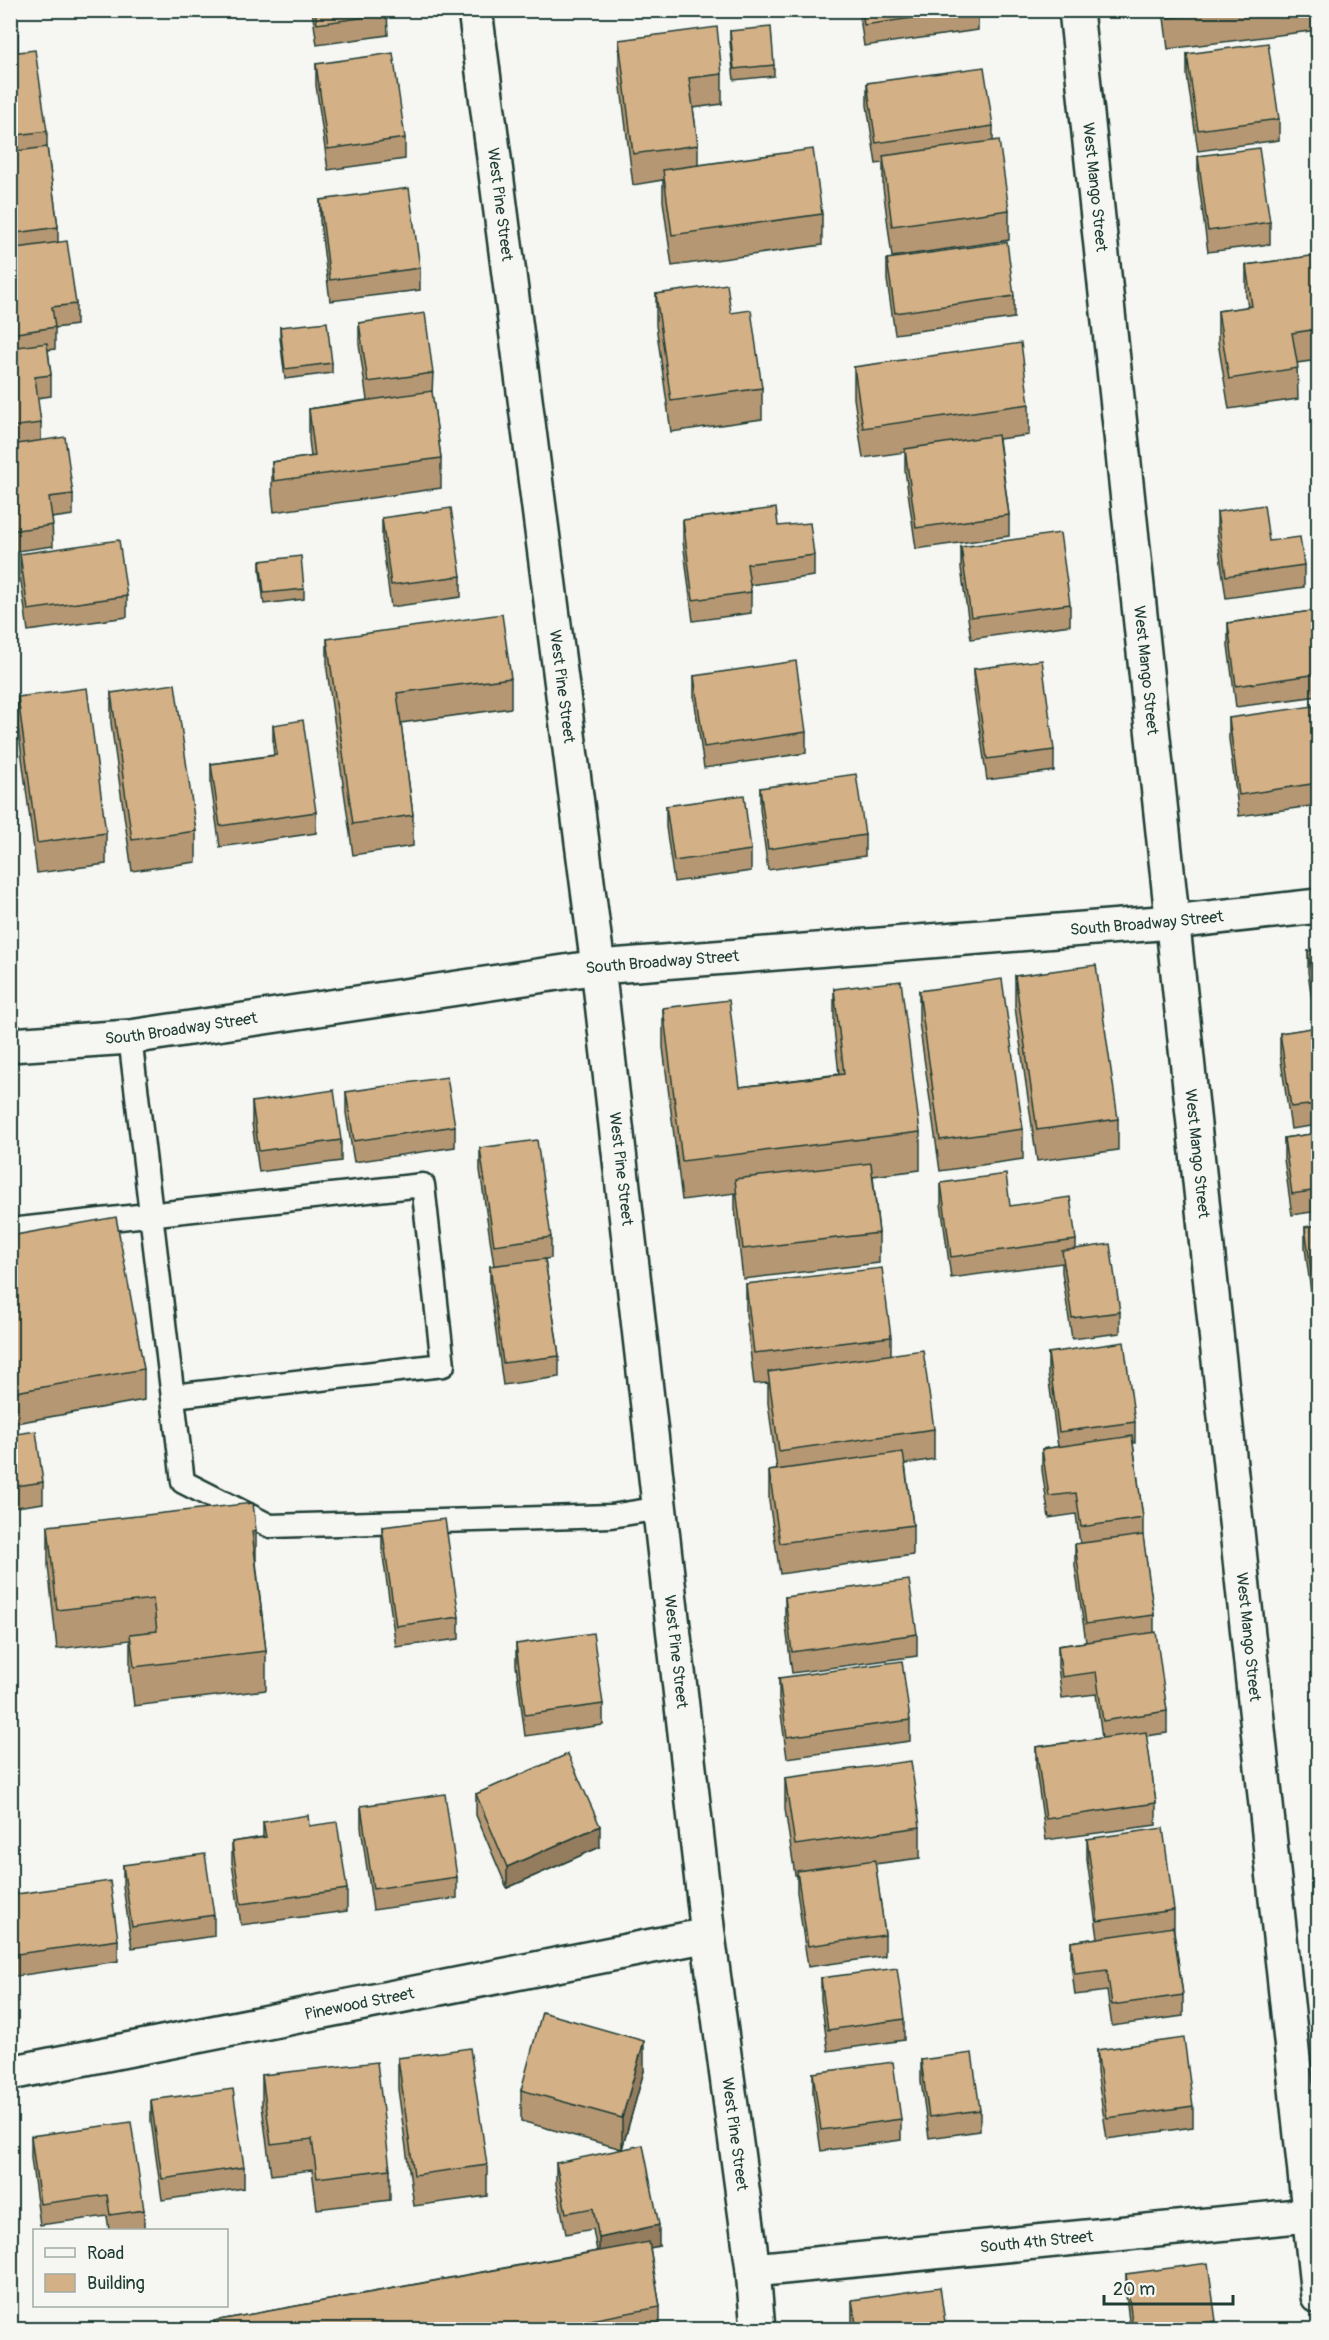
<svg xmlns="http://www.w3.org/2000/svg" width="1329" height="2340" font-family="Pangolin,sans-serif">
<rect width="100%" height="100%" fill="#f6f6f2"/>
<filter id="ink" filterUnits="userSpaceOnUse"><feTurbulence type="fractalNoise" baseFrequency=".0167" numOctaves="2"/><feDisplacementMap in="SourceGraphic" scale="12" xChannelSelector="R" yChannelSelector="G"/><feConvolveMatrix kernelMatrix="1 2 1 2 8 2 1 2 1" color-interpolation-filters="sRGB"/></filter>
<g filter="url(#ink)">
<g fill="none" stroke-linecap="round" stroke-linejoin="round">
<defs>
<g id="service">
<polyline points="130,1037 183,1482 270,1526 611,1516 661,1508"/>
<polyline points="10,1230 423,1185 443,1365 173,1396"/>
</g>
<g id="minor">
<path id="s1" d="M475 10 598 967 708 1935 753 2270 758 2330"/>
<path id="s2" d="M1076 10 1318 2296"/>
<path id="s3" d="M10 2073 708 1935"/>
<path id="s4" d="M753 2270 1318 2214"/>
</g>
<g id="tertiary">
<path id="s5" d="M10 1045 130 1037 598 967 1172 922 1318 906"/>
</g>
</defs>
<use href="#service" stroke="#1f3d34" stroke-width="27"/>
<use href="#minor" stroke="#1f3d34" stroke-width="38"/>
<use href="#tertiary" stroke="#1f3d34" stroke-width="38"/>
<use href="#service" stroke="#f6f6f2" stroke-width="22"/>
<use href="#minor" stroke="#f6f6f2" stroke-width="33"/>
<use href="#tertiary" stroke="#f6f6f2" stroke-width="33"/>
</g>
<g fill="#b69773" stroke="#1f3d34" stroke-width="1.5">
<polygon points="10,10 18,31 18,52 10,53"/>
<polygon points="312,10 387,10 388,35 317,45"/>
<polygon points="859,10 978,10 978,30 864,46"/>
<polygon points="1163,10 1318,10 1318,30 1168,49"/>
<polygon points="730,31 774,65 774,76 734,80 730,42"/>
<polygon points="619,40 722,74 722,104 693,108 698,145 698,166 822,214 822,245 672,266 663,201 663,180 633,185 619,71"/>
<polygon points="10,53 47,131 47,147 58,227 58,242 76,304 76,325 55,328 55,349 48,350 51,375 51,396 37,398 41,423 41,440 73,494 73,515 52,518 53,546 10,552"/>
<polygon points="1187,54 1279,119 1279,140 1198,151 1187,75"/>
<polygon points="316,64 405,138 405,159 328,170 316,85"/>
<polygon points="867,83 993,126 993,141 1009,210 1009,240 892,257 883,187 883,163 876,164 867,105"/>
<polygon points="1198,156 1270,222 1270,244 1208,252 1198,178"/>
<polygon points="320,200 420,268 420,290 330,301 320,221"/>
<polygon points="1318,255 1318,360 1297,363 1298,399 1229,409 1218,342 1218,311 1248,307 1246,296 1246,265"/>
<polygon points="887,259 1014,296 1014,318 895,334 887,280"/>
<polygon points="656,294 731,313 762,388 762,419 671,432 656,325"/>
<polygon points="359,323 433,373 432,394 441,458 441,488 274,512 272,493 272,462 311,457 309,439 309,409 367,400 359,344"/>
<polygon points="280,327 332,363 332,373 285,379 280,338"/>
<polygon points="854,367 1029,404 1029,435 999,439 1009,515 1009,536 916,549 905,470 905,452 863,458 854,398"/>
<polygon points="1217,512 1269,541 1304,565 1304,587 1226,598 1217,533"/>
<polygon points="382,518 461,576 461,597 391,607 382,539"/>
<polygon points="683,520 778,526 814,555 814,576 750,585 751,592 751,613 693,621 683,541"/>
<polygon points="961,547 1070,604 1070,625 971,639 961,568"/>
<polygon points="20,554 127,596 127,617 28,631 20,575"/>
<polygon points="260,561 304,589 304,599 264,604 260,571"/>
<polygon points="1318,610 1318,696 1236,707 1228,645 1228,623"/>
<polygon points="327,639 511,678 511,708 401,723 413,815 413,846 353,855 327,670"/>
<polygon points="974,669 1054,750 1054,771 987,780 974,690"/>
<polygon points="694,676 806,732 806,753 704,768 694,697"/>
<polygon points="111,693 196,831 196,862 132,871 111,723"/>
<polygon points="18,697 106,833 106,864 37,873 18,727"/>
<polygon points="1229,718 1318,744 1318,805 1239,816 1229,739"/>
<polygon points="273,725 316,812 316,833 220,847 211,785 211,764 274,755 273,746"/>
<polygon points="760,788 865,835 865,856 768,870 760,809"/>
<polygon points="666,806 751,850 751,871 674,882 666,827"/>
<polygon points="1318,949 1318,1125 1291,1129 1280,1054 1280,1033 1316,1028 1308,972 1308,951"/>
<polygon points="1015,976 1118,1119 1118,1150 1037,1161 1015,1007"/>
<polygon points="834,989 920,1132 920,1170 873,1176 879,1233 879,1263 743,1279 735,1209 735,1193 682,1200 663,1047 663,1008 740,1087 839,1074 834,1028"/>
<polygon points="919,991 1023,1129 1023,1159 940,1171 919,1022"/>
<polygon points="346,1092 455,1126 455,1147 354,1162 346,1113"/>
<polygon points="252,1102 341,1140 341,1161 259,1172 252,1123"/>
<polygon points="1318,1133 1318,1211 1292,1215 1284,1159 1284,1138"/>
<polygon points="480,1148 551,1237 551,1258 545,1259 559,1356 559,1377 503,1385 490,1288 490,1266 494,1266 480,1170"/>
<polygon points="941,1183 1010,1206 1076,1240 1076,1249 1120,1312 1120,1333 1072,1339 1062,1272 1062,1263 951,1278 941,1204"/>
<polygon points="1318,1225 1318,1327 1316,1328 1305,1248 1305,1227"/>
<polygon points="10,1236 144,1369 144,1400 10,1424"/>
<polygon points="746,1284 891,1337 891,1355 934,1429 934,1459 905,1464 913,1525 913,1555 780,1574 769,1501 769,1471 777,1470 768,1403 768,1383 754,1384 746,1314"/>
<polygon points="1048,1353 1135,1422 1135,1443 1133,1443 1143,1518 1143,1538 1154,1615 1154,1632 1167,1711 1167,1733 1146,1736 1156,1803 1156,1825 1046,1840 1036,1769 1036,1747 1102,1738 1096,1694 1062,1698 1058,1667 1058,1646 1086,1642 1075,1566 1075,1544 1080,1544 1076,1514 1049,1518 1042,1470 1042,1449 1058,1447 1048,1374"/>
<polygon points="10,1435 43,1482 43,1503 10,1508"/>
<polygon points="48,1526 256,1530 256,1562 266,1651 266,1690 134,1706 130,1673 130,1640 57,1649 48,1565"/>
<polygon points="382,1527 459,1617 459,1639 396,1647 382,1549"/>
<polygon points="785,1597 917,1634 917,1656 792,1673 785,1619"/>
<polygon points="516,1644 603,1704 603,1725 525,1736 516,1665"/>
<polygon points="779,1678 910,1720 910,1741 787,1758 779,1699"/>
<polygon points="785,1778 920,1827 920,1858 875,1864 885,1935 885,1956 808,1967 797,1892 797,1875 795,1875 785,1809"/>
<polygon points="476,1794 600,1847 507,1888 476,1815"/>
<polygon points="361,1806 457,1877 457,1898 373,1910 361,1827"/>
<polygon points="263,1822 309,1826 347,1889 347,1911 241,1925 232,1863 232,1842 263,1837"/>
<polygon points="1087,1839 1174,1910 1174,1931 1183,1995 1183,2016 1112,2026 1107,1991 1075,1995 1071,1963 1071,1942 1098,1938 1087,1860"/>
<polygon points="123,1865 214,1915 214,1936 132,1948 123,1886"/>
<polygon points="10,1895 118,1940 118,1961 10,1977"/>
<polygon points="821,1978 904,2019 904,2040 828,2051 821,1999"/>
<polygon points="1097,2050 1193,2106 1193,2127 1107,2139 1097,2072"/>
<polygon points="398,2058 487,2165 487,2196 414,2206 398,2089"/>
<polygon points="921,2060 980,2110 980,2131 929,2138 921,2081"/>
<polygon points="644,2071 622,2149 521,2121 521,2090"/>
<polygon points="813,2073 901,2119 901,2140 821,2151 813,2094"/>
<polygon points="262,2075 390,2169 390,2200 317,2209 312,2170 271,2175 262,2106"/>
<polygon points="151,2100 244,2167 244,2188 162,2200 151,2121"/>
<polygon points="31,2136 144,2210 144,2230 109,2230 107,2216 40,2225 31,2158"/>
<polygon points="556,2163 659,2246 650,2248 660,2307 660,2330 214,2330 214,2321 597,2251 593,2229 566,2234 556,2184"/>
<polygon points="10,2229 12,2242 12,2272 10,2273"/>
<polygon points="1126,2274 1216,2321 1216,2330 1130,2330 1126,2295"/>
<polygon points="852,2300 946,2330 854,2330 852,2321"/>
</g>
<g fill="#947b5e" stroke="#1f3d34" stroke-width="1.5">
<polygon points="600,1826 600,1847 507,1888 507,1867"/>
<polygon points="644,2041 644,2071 622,2149 622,2118"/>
<polygon points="659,2225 659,2246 599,2259 599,2238"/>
</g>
<g fill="#d4b086" stroke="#1f3d34" stroke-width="1.5">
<polygon points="10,10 15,10 18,31 10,32"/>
<polygon points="315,10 387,10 388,14 317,24"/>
<polygon points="862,10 968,10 864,25"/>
<polygon points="1167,10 1231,10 1168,18"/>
<polygon points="717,27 722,74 689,78 698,145 633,154 619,40"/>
<polygon points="771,27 774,65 734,69 730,31"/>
<polygon points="1268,43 1279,119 1198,130 1187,54"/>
<polygon points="35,50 47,131 10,136 10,53"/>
<polygon points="393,53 405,138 328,149 316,64"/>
<polygon points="984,67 993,126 876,143 867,83"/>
<polygon points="999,140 1009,210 892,226 883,156"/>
<polygon points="47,147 58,227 10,234 10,152"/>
<polygon points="1259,148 1270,222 1208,231 1198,156"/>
<polygon points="813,149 822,214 672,235 663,170"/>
<polygon points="409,188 420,268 330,280 320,200"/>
<polygon points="67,241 76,304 52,307 55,327 10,334 10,249"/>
<polygon points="1007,242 1014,296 895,313 887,259"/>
<polygon points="1318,255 1318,329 1292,333 1298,368 1229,379 1218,311 1252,306 1246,265"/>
<polygon points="727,284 731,313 751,310 762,388 671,401 656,294"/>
<polygon points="425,313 433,373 368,382 359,323"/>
<polygon points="327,322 332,363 285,369 280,327"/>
<polygon points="47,343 51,375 35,377 41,423 10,427 10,348"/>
<polygon points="1021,343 1029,404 863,428 854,367"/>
<polygon points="432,391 441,458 274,481 272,462 315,456 309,409"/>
<polygon points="998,435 1009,515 916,528 905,449"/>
<polygon points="65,437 73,494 49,497 53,525 10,531 10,445"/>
<polygon points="1264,505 1269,541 1300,537 1304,565 1226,576 1217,512"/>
<polygon points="451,508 461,576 391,585 382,518"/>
<polygon points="776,508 778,526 810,523 814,555 747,564 751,592 693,600 683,520"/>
<polygon points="1060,533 1070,604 971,617 961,547"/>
<polygon points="119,540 127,596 28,610 20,554"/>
<polygon points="301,556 304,589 264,593 260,561"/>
<polygon points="1318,610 1318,674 1236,686 1228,623"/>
<polygon points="502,614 511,678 397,693 413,815 353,824 327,639"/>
<polygon points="1042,660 1054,750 987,759 974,669"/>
<polygon points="796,661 806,732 704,747 694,676"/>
<polygon points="175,684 196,831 132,840 111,693"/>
<polygon points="87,688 106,833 37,843 18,697"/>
<polygon points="1313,706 1318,744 1318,783 1239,795 1229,718"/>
<polygon points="303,720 316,812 220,826 211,764 277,755 273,725"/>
<polygon points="856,774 865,835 768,849 760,788"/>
<polygon points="744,795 751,850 674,861 666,806"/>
<polygon points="1318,949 1318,1014 1317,1014 1308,951"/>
<polygon points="1096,965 1118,1119 1037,1130 1015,976"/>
<polygon points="1002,979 1023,1129 940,1140 919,991"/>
<polygon points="901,981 920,1132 682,1161 663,1008 729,1000 740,1087 844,1074 834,989"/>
<polygon points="1318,1027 1318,1104 1291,1107 1280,1033"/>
<polygon points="447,1077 455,1126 354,1141 346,1092"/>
<polygon points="334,1090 341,1140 259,1151 252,1102"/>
<polygon points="1318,1133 1318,1190 1292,1194 1284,1138"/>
<polygon points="537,1140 551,1237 494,1245 480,1148"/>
<polygon points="871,1163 879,1233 743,1249 735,1179"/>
<polygon points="1006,1174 1010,1206 1070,1197 1076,1240 951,1257 941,1183"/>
<polygon points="116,1217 144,1369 10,1393 10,1236"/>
<polygon points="1318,1225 1318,1306 1316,1306 1305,1227"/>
<polygon points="1110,1244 1120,1312 1072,1318 1062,1251"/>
<polygon points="545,1259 559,1356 503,1363 490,1266"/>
<polygon points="882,1268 891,1337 754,1353 746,1284"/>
<polygon points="1124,1342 1135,1422 1059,1432 1048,1353"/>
<polygon points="923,1350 934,1429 779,1451 768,1372"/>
<polygon points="36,1431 43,1482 10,1487 10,1435"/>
<polygon points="1132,1436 1143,1518 1081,1527 1076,1493 1049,1496 1042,1449"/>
<polygon points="903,1452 913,1525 780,1543 769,1471"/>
<polygon points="253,1503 256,1530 252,1531 266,1651 134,1667 130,1634 157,1631 153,1599 57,1610 48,1526"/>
<polygon points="445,1519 459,1617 396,1626 382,1527"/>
<polygon points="1143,1535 1154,1615 1086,1624 1075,1544"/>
<polygon points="909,1580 917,1634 792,1652 785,1597"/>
<polygon points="1156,1632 1167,1711 1103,1721 1096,1672 1062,1677 1058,1646"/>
<polygon points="593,1633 603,1704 525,1715 516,1644"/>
<polygon points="902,1661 910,1720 787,1737 779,1678"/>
<polygon points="1146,1732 1156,1803 1046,1819 1036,1747"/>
<polygon points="568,1754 600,1826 507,1867 476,1794"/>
<polygon points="911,1761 920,1827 795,1845 785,1778"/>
<polygon points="445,1794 457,1877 373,1889 361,1806"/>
<polygon points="308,1815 309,1826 337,1822 347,1889 241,1904 232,1842 266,1837 263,1822"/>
<polygon points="1163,1828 1174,1910 1098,1921 1087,1839"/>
<polygon points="205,1854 214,1915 132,1927 123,1865"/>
<polygon points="875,1860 885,1935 808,1946 797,1871"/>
<polygon points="110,1881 118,1940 10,1955 10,1895"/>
<polygon points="1173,1927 1183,1995 1112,2005 1107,1970 1075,1974 1071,1942"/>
<polygon points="897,1968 904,2019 828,2030 821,1978"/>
<polygon points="542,2012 644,2041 622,2118 521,2090"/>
<polygon points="1184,2038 1193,2106 1107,2118 1097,2050"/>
<polygon points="470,2048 487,2165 414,2175 398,2058"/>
<polygon points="972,2053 980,2110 929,2117 921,2060"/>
<polygon points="377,2062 390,2169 317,2178 312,2139 271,2144 262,2075"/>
<polygon points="893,2062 901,2119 821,2130 813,2073"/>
<polygon points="233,2089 244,2167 162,2179 151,2100"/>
<polygon points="131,2122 144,2210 110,2215 107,2195 40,2204 31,2136"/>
<polygon points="643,2145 659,2225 599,2238 593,2208 566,2213 556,2163"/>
<polygon points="649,2242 660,2307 537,2330 216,2330 214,2321"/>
<polygon points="1208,2263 1216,2321 1155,2330 1133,2330 1126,2274"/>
<polygon points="940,2287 946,2330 857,2330 852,2300"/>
</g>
</g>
<g text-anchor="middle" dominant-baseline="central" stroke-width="5" stroke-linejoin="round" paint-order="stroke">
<g font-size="16" fill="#1f3d34" stroke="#f6f6f2">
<text stroke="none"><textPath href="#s2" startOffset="178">West Mango Street</textPath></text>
<text stroke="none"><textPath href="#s1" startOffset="196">West Pine Street</textPath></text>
<text stroke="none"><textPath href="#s2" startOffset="664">West Mango Street</textPath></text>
<text stroke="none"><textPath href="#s1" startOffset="682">West Pine Street</textPath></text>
<text stroke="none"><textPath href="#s5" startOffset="1144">South Broadway Street</textPath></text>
<text stroke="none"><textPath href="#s5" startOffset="658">South Broadway Street</textPath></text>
<text stroke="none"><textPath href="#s5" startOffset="172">South Broadway Street</textPath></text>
<text stroke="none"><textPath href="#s2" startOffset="1150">West Mango Street</textPath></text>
<text stroke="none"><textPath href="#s1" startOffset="1168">West Pine Street</textPath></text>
<text stroke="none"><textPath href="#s2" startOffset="1636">West Mango Street</textPath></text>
<text stroke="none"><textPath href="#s1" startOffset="1654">West Pine Street</textPath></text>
<text stroke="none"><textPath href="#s3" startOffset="356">Pinewood Street</textPath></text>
<text stroke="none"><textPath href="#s1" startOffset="2140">West Pine Street</textPath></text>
<text stroke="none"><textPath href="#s4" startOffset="285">South 4th Street</textPath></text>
</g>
</g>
<rect width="1329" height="2340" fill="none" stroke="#f6f6f2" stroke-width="36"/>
<rect x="18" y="18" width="1293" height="2304" fill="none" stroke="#1f3d34" stroke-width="2" filter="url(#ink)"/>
<rect x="33" y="2229" width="195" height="78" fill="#f6f6f2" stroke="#a0aca6" stroke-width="1.5"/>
<rect x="45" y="2248" width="30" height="9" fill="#f6f6f2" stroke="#a0aca6" stroke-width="1.5"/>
<text x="87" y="2259" font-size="18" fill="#1f3d34">Road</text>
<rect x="45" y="2274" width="30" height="18" fill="#d4b086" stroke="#a0aca6" stroke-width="1.5"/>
<text x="87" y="2289" font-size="18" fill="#1f3d34">Building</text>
<path d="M1104 2295v9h129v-9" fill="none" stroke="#1f3d34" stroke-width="3"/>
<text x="1113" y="2295" font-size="18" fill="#1f3d34" stroke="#f6f6f2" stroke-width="4.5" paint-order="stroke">20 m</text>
</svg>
